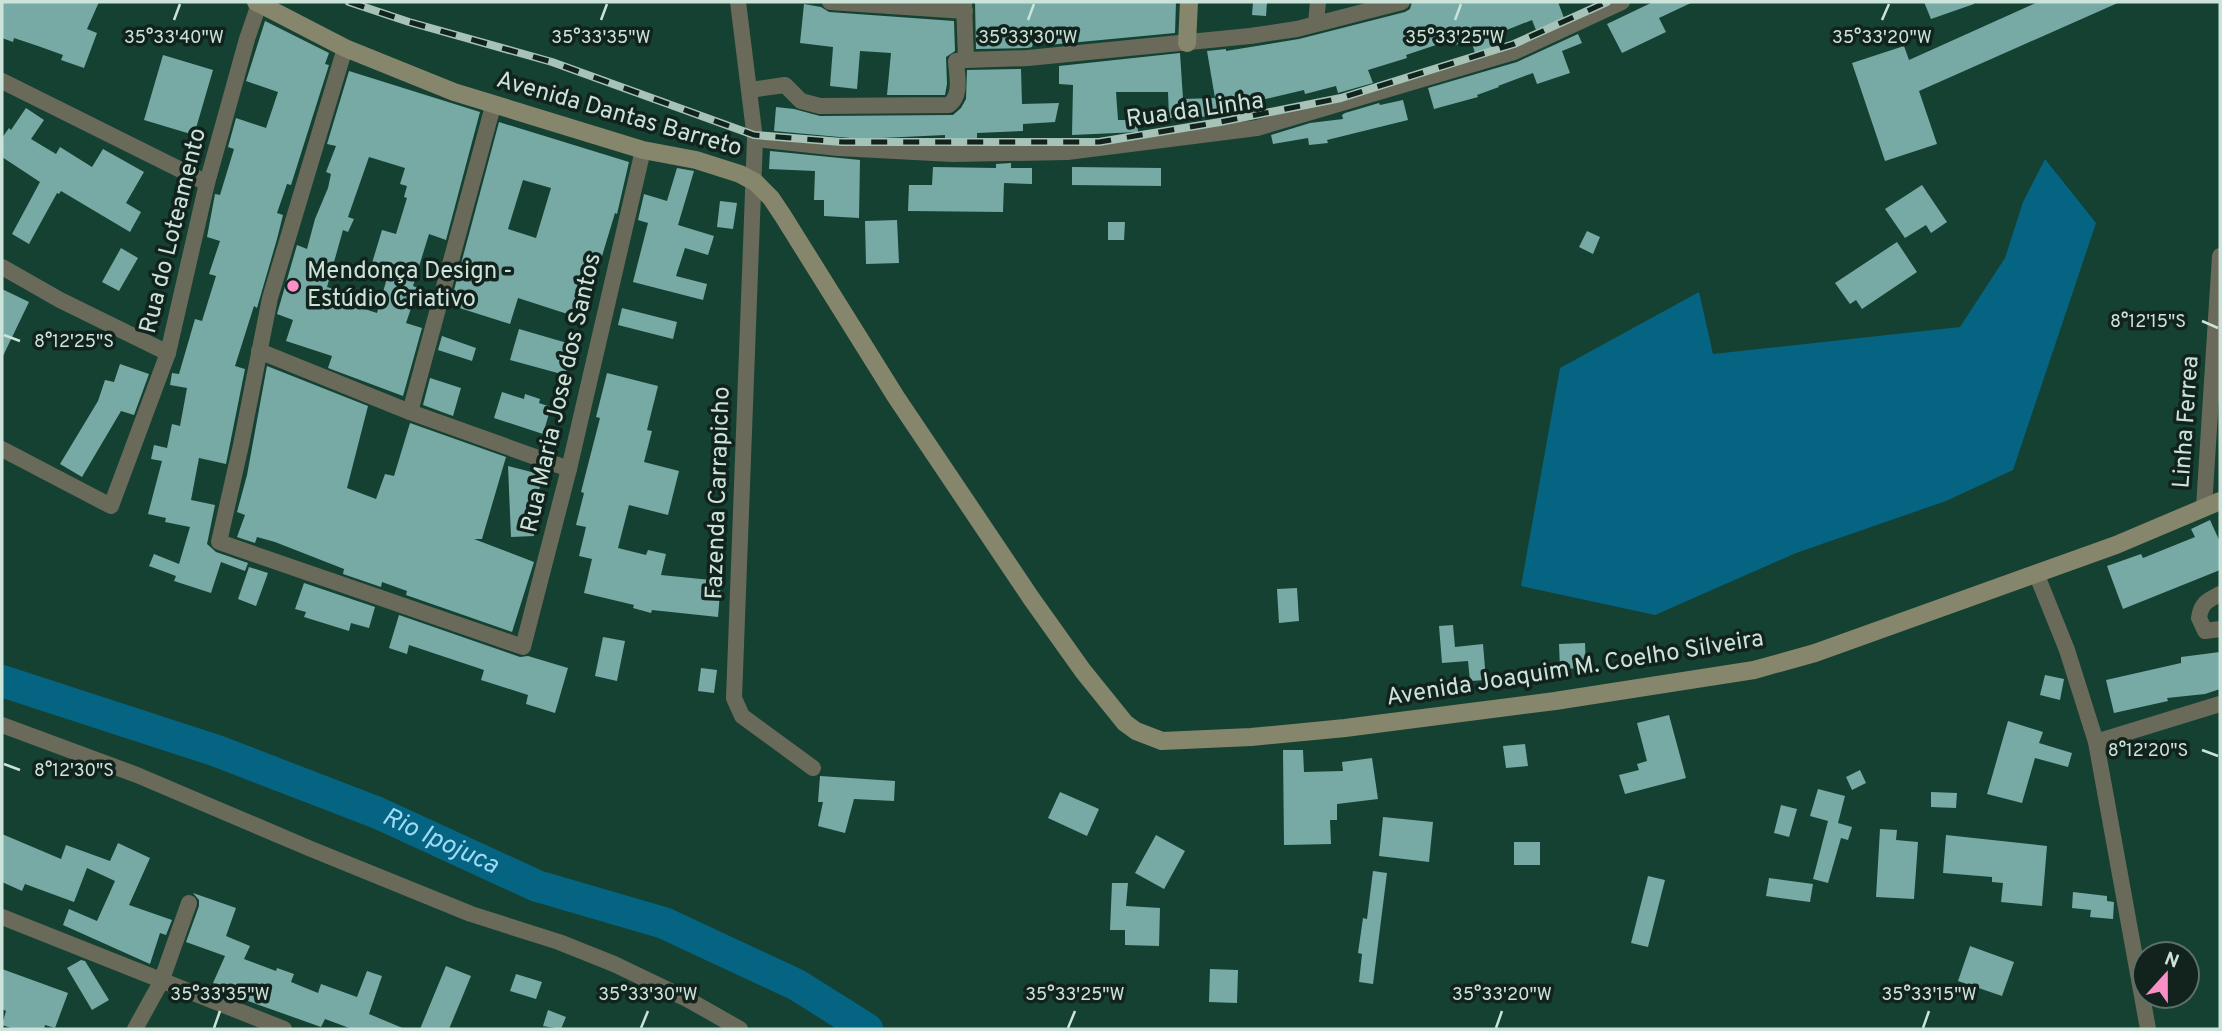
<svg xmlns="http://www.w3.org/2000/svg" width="2222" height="1031" font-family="Overpass,sans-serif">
<rect width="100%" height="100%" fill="#154132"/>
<polygon fill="#056482" points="2045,159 2096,223 2013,470 1946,501 1796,553 1655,615 1521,586 1560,368 1699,292 1713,354 1960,327 2005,258 2023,202"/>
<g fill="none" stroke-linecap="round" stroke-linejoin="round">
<path stroke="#056482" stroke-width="32" id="s1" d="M2 681 217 751 378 813 537 886 664 923 797 985 867 1029"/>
</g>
<g fill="#77aaa5" fill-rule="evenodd">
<polygon points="2,2 99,2 87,29 97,33 84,68 61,60 63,55 38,46 14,38 13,42 2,38"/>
<polygon points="975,2 1176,2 1175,33 1048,45 1033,43 1032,47 1027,48 976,49"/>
<polygon points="1253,2 1267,2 1266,16 1252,15"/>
<polygon points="1412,2 1558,2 1564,18 1536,30 1532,20 1489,37 1492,48 1475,53 1471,40 1455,45 1454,39 1406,55 1407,58 1368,70 1373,83 1338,93 1336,86 1305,94 1304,90 1257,101 1258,105 1220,116 1169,118 1168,92 1116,92 1118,120 1137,120 1138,132 1072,135 1073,85 1059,84 1059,66 1180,53 1183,99 1215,98 1207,51 1226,49 1226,51 1299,39 1405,12 1410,9"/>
<polygon points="1653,2 1693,2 1659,18 1666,32 1622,53 1607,24"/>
<polygon points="1924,2 1974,2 1974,4 1931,19"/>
<polygon points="2038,2 2120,2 1919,91 1937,144 1885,161 1852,63 1904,46 1909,60"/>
<polygon points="804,4 821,7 829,12 954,21 955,51 946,57 947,84 945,95 887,95 891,53 860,51 857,89 830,86 833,47 800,43"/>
<polygon points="265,21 329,53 325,64 329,65 291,185 287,184 277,213 283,215 277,239 257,308 254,306 235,366 245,369 226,464 199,458 191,500 215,505 207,544 216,552 248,563 245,571 221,562 211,593 174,581 176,576 149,566 154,554 179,564 190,527 165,522 166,518 148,514 162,461 151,459 154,445 167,448 172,424 180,426 187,388 170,385 172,373 179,374 195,319 202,321 216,276 209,274 220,241 207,237 215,194 220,195 234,149 228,147 236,118 266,128 278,92 246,81"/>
<polygon points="1578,34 1582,43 1562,51 1570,73 1537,84 1533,73 1498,86 1499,87 1477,95 1478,97 1434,109 1428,88 1517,62"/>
<polygon points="163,55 213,70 194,135 144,120"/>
<polygon points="1021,69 1022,104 1059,103 1055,122 1023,124 1023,131 977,133 977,138 945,138 945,135 861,139 774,131 776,107 794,109 820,116 953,115 961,108 966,99 967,70"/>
<path d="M349 71 480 112 446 240 429 234 413 286 418 288 406 323 422 328 403 396 328 368 332 356 286 341 293 320 277 314 297 245 307 249 315 219 328 188 331 174 326 172 336 146 327 144ZM369 157 405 168 400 184 407 186 404 197 407 198 396 234 382 230 369 273 387 278 377 313 346 303 349 294 327 287 343 230 348 232 354 219 348 217Z"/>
<polygon points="1403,100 1408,120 1327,140 1328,143 1309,145 1308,138 1273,144 1271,135 1310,123 1343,119 1342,115 1345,113 1379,103 1380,105"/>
<polygon points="26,108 44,120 31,139 56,154 60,147 92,167 103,149 144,172 126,203 141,212 130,232 61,191 59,194 57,193 29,244 12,234 40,182 2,157 2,138 9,128 11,130"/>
<path d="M499 122 629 162 617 214 615 213 583 319 518 298 510 324 450 305ZM523 180 551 188 536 238 508 229Z"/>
<polygon points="770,151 860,160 859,218 824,216 824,200 814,200 815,171 769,169"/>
<polygon points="1011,163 1011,168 1032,168 1032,184 1004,183 1003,212 908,211 909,185 932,185 933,167 996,168 996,164"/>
<polygon points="1072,167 1161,168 1161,186 1072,185"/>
<polygon points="677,168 694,171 678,225 714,236 708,255 685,248 676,276 707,284 703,300 633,282 648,223 638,220 644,194 667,201"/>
<polygon points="1922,185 1947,222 1931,233 1926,225 1905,238 1885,209"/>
<polygon points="720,201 737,203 733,229 717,227"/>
<polygon points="897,220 899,263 866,264 865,221"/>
<polygon points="1108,222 1125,222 1124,240 1108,240"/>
<polygon points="1587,231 1600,237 1593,254 1579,247"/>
<polygon points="1897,242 1917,272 1862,309 1856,300 1850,304 1835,283"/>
<polygon points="121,248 138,258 119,291 102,282"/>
<polygon points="2,289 29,302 2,358"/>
<polygon points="622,308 677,322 673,339 618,325"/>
<polygon points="519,329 574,345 565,375 510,360"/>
<polygon points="442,336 476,348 472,361 438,350"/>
<polygon points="120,364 149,374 134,415 121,411 82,477 60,464 98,401 105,380 114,382"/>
<polygon points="267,366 368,406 347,488 376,499 385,474 394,476 410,423 506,457 482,539 474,539 534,562 512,632 406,595 407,591 382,582 381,587 343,574 344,569 275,542 257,537 255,543 237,537 245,515 237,512 247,475"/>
<polygon points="607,373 658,386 647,430 652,431 644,462 679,471 668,515 629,505 618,548 646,555 648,550 666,554 661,575 721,581 718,617 652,610 651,613 633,608 634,605 584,593 592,559 579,556 586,527 576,525 584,493 581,492 600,418 596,417"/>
<polygon points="430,378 461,388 453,416 423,405"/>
<polygon points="502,392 524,399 525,394 540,399 539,403 551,407 543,434 494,418"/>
<polygon points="508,466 543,475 533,514 534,536 511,537"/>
<polygon points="2210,520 2220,542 2220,570 2123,609 2107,566 2141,554 2143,558 2195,537 2191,529"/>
<polygon points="249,567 268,573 256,606 238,599"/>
<polygon points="304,583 375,607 369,628 351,623 349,631 304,617 306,612 295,609"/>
<polygon points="1297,588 1299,621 1279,623 1277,589"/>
<polygon points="399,615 520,657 528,656 568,668 555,713 526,704 528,695 481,680 484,670 409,645 407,654 389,648"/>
<polygon points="1453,625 1455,647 1483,644 1486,680 1470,681 1468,661 1442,663 1439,626"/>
<polygon points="603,637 625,641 617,681 595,676"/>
<polygon points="1585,643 1586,668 1560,669 1559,644"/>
<polygon points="2220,652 2220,689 2205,694 2167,698 2168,701 2114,713 2106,680 2181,663 2181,657"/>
<polygon points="701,668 717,670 714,693 698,691"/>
<polygon points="2045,675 2064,679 2060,700 2040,695"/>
<polygon points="1669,715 1686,778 1625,794 1619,775 1639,770 1637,764 1647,761 1637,723"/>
<polygon points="2008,721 2043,732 2039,743 2072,753 2068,767 2035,758 2022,803 1987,794"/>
<polygon points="1525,744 1528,766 1506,768 1503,746"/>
<polygon points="1283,750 1303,750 1304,772 1343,771 1342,762 1372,758 1378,799 1337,804 1337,820 1330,820 1331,844 1284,845"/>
<polygon points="1860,770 1866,783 1852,790 1846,777"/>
<polygon points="820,776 895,781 894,801 854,799 845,833 818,826 823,802 818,802"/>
<polygon points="1818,789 1845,796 1838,823 1852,827 1848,840 1841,838 1828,883 1813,879 1828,821 1810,816"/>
<polygon points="1060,792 1099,809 1087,836 1048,818"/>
<polygon points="1931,792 1957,793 1956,808 1931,807"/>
<polygon points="1781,805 1797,809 1789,837 1774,833"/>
<polygon points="1383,817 1433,822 1429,862 1379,856"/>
<polygon points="1880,829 1897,830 1896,840 1918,842 1914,899 1876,897"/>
<polygon points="2,834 61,859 66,845 110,861 118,843 150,858 129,905 172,920 166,935 160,933 150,964 63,925 69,909 97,921 115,881 87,868 74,902 25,884 22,891 2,882"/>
<polygon points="1156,835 1185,851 1164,889 1135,873"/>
<polygon points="1946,835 2047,846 2042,906 2001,902 2003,883 1992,882 1992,877 1943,873"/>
<rect x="1514" y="842" width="26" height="23"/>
<polygon points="1373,871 1387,873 1373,984 1359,982 1362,954 1358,953 1363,918 1367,919"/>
<polygon points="1648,876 1665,880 1648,947 1631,943"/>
<polygon points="1769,878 1813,884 1810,902 1766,896"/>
<polygon points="1112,883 1128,883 1126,906 1160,908 1159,946 1125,945 1125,930 1110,930"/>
<polygon points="2073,892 2107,896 2107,901 2114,902 2113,919 2090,917 2091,910 2072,908"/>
<polygon points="193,893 236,908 226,936 250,946 244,959 276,971 277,968 294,974 291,982 318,993 321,984 357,997 367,971 382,976 369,1014 405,1029 352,1029 325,1019 321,1027 248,1001 249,999 213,983 225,956 186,942 199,906 199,900"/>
<polygon points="1970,946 2014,962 2002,996 1958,981"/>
<polygon points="81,960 85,961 109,1000 92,1010 67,968"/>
<polygon points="446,966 471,976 449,1029 420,1029"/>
<polygon points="2,969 68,993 55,1028 45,1025 44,1029 14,1029 2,1025 6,1011 2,1009"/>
<polygon points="1210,969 1238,970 1237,1003 1209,1002"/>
<polygon points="516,974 542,982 536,999 510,991"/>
<polygon points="548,1010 566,1017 561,1029 543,1026"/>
</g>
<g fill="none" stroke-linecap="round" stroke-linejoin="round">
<g stroke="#6a6a5a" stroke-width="16">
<polyline points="738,2 755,139 734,698 742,716 813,768"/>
<polyline points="830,2 965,11"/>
<polyline points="964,2 966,60 1028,58 1250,36 1297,29 1402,2"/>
<polyline points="1316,23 1318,2"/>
<polyline points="345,48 270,298 241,445 219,542 523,647 569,469 643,150"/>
<polyline points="2,81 207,183"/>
<path d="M750 90 785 85 801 101 820 106 949 105C962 95 957 76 956 61L966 60"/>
<polyline points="755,139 838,148 953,154 1067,152 1257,128 1514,52 1622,2"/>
<polyline points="2,267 60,300 168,353"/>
<polyline points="259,351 410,412 569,469"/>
<polyline points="410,412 493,106"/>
<polyline points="2,449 111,506 168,353 207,183 247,39 259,4"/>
<polyline points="2204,507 2220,256"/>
<polyline points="2036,573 2067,650 2096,742 2148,1029"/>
<path d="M2220 594C2208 600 2201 603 2199 618L2205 631 2220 629"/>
<polyline points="2,725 137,775 311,849 471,914 559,942 614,964 687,999 740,1029"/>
<polyline points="2096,742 2220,704"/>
<polyline points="2,917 284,1029"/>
<polyline points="135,1029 161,982 189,903"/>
</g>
<g stroke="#86866c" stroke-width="18">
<polyline points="256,2 345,48 454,92 643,150 696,160 740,174 755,182 771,198 783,216 896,397 1031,598 1083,671 1125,723 1136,731 1162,741 1251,737 1345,728 1555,701 1754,670 1815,653 2116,545 2220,501"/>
<polyline points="1187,43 1189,2"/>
</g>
<defs>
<polyline id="rail" points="349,2 409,22 552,62 754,135 842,142 1099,142 1220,122 1341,98 1514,44 1607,2"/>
</defs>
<use href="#rail" stroke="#a7c2b7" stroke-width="8"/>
<use href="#rail" stroke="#12231d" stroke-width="5" stroke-dasharray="16" stroke-linecap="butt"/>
</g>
<path fill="none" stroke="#cce3d9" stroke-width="2.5" d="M174 20 180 4M601 20 607 4M1028 20 1034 4M1455 20 1461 4M1882 20 1889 4M2202 321 2218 328M4 335 20 341M2202 750 2218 756M4 764 20 770M214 1028 220 1011M641 1028 648 1011M1068 1028 1075 1011M1496 1028 1502 1011M1923 1028 1929 1011"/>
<circle fill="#fa8fc8" stroke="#12231d" stroke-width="2.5" cx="293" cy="286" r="7"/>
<g text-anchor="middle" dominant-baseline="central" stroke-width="7" stroke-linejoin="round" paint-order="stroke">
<g font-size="24" fill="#cce3d9" stroke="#12231d">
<text transform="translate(1195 111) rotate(-8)">Rua da Linha</text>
<text transform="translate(619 115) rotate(16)">Avenida Dantas Barreto</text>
<text transform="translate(174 231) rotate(-76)">Rua do Loteamento</text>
<text transform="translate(562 393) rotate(-77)">Rua Maria Jose dos Santos</text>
<text transform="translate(2187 422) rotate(-86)">Linha Ferrea</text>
<text transform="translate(719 493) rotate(-88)">Fazenda Carrapicho</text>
<text transform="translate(1575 669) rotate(-9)">Avenida Joaquim M. Coelho Silveira</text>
</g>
<g font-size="24" fill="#cce3d9" stroke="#12231d" text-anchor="start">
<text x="307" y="272">Mendonça Design -<tspan x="307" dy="28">Estúdio Criativo</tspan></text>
</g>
<g font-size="26" font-style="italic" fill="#9edaf6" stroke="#12231d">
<text stroke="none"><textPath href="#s1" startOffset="467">Rio Ipojuca</textPath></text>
</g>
</g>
<g font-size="18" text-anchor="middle" fill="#cce3d9" stroke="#12231d" stroke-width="7" stroke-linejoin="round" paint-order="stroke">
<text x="174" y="43">35°33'40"W</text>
<text x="601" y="43">35°33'35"W</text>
<text x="1028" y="43">35°33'30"W</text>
<text x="1455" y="43">35°33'25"W</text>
<text x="1882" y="43">35°33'20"W</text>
<text x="2148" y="327">8°12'15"S</text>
<text x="74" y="347">8°12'25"S</text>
<text x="2148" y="756">8°12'20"S</text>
<text x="74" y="776">8°12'30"S</text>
<text x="220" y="1000">35°33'35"W</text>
<text x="648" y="1000">35°33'30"W</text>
<text x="1075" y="1000">35°33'25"W</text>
<text x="1502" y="1000">35°33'20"W</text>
<text x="1929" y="1000">35°33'15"W</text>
</g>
<rect width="2222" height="1031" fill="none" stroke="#cce3d9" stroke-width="7"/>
<g transform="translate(2166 975) rotate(21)"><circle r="33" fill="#12231d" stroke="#5c7068" stroke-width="2"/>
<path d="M0-5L12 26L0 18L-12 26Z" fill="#fa8fc8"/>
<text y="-10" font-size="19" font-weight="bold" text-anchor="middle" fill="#cce3d9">N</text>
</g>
</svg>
